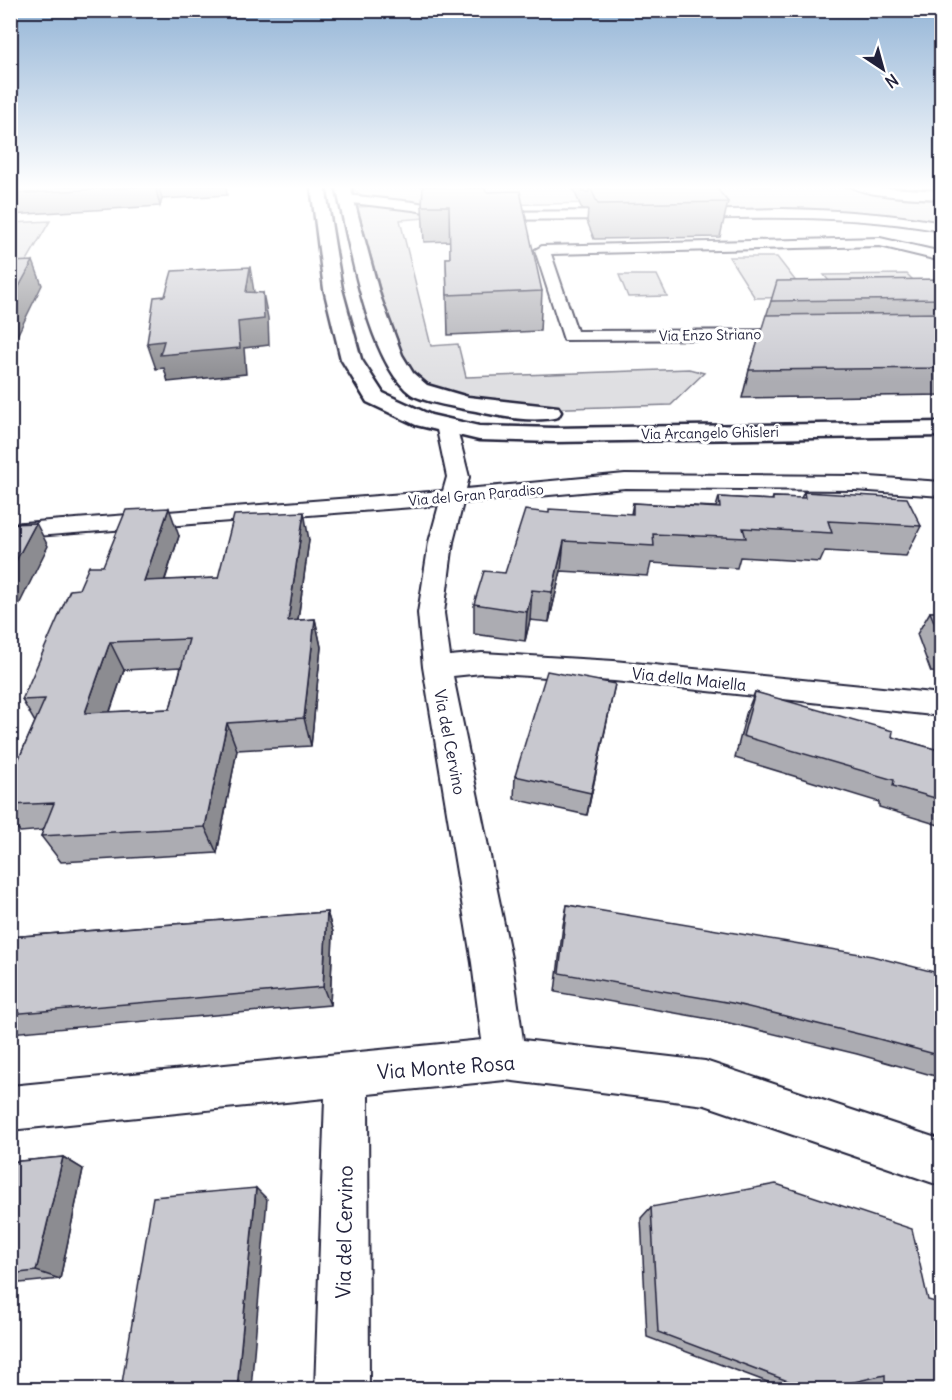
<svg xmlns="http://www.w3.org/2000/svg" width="952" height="1400" font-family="Delius,sans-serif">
<rect width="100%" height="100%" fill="#fff"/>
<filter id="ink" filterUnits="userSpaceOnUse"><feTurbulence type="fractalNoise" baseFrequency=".0167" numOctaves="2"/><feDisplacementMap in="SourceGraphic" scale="12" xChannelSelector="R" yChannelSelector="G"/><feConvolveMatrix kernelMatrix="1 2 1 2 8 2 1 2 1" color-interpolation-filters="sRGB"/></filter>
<g filter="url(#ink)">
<g fill="#dfdfe2" stroke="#80808e" stroke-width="1.5">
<polygon points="353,186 841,186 898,198 941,201 941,226 887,217 666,215 597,203 441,206 366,198 354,190"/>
<polygon points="378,206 410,206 438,217 400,220 431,346 458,344 466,377 689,369 704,373 671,405 502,410 449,399 405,377 357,207"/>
<polygon points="50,221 22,269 11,270 11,223"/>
<polygon points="729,257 777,257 808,297 755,298"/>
<polygon points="907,274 929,296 842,296 824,275"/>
<polygon points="619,275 657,275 667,296 628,297"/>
</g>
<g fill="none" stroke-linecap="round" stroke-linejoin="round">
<defs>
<g id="street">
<path d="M851 186 942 191V199C923 198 864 197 851 186Z"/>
<polygon points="347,195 413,202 471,212 628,211 635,215 628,219 471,220 413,210 343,202 341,199"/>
<path d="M782 209C836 210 888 213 942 223V231C856 215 771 217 685 219L678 215 685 211Z"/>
<polygon points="880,238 942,252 942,261 880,246 551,254 577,331 806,330 809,334 806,338 800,339 564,340 535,250 542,246"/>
<polygon points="446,419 453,421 456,425 469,477 466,489 625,474 855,476 942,482 942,496 855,490 625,488 463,503 453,542 444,613 450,656 482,653 614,661 942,694 942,716 614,681 482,673 453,676 512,963 523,1040 705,1061 942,1140 942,1186 705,1105 505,1080 368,1094 369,1390 315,1390 325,1098 10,1130 10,1086 482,1040 472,963 423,667 418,613 429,542 439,505 10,538 10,524 443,491 447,477 436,425 439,421"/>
</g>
<g id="secondary">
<polygon points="311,186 325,186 342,289 361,359 383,393 431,415 479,426 554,428 942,422 942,436 554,442 479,440 416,425 367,402 341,359 324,289"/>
<path d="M336 186H350L380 296 402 355 413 373 427 385 468 397 558 407 561 412 558 417C533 423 501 417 476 411 463 409 420 401 411 394 367 361 349 239 336 186Z"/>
</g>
</defs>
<use href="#street" stroke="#22223b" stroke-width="4"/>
<use href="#secondary" stroke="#22223b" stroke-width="5"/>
<use href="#street" fill="#fff" fill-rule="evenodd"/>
<use href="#secondary" fill="#fff" fill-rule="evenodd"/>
</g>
<g fill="#acacb2" stroke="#22223b" stroke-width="1.5" fill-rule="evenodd">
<polygon points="10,186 226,186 227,195 162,199 160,206 10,215"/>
<polygon points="572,186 715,186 728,202 720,237 594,239 587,221 588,209 582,209"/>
<polygon points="482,188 486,192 542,291 540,331 448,335 446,258 450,258 450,241 424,242 422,206"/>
<polygon points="942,279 942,395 742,398 749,370 771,301"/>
<polygon points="804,492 921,526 906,556 825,551 820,562 740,557 737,568 651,563 648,576 561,571 549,622 530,620 525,641 474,634 474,604 505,573 549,513 631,514 633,503 716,507 719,497 772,500 773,497 801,498"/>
<path d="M179 536 165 580 218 578 309 540 298 620 315 619 321 647 311 746 237 750 217 853 61 862 41 836 44 830 20 832 10 820V779L35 722 22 700 103 566ZM181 667 170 709 110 712 124 670Z"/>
<polygon points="930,612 942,612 942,673 931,672 917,634"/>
<polygon points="755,692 892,737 942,751 942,826 879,807 879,802 735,758 746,714"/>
<polygon points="610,707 587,815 514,799 515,776"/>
<polygon points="567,905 942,974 942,1078 857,1054 721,1021 555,992 563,925"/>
<polygon points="327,912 333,932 330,1005 10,1033 10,937"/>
<polygon points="63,1157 83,1169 60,1279 10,1284 10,1162"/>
<polygon points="651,1207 942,1389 860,1389 859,1381 823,1389 786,1389 647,1337 641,1218"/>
</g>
<g fill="#8c8c91" stroke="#22223b" stroke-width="1.5">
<polygon points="155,186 159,186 162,199 160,206"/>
<polygon points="33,261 42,285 10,350 10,303"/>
<polygon points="250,267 254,292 251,317 246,292"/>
<polygon points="263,293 268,318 269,345 244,348 246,374 168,382 164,368 156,369 147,343 238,322"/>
<polygon points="169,508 179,536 155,609 144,581"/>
<polygon points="304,512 309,540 294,648 288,621"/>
<polygon points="36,523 48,546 10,623 10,572"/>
<polygon points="564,541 561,571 549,622 552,592"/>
<polygon points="532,590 530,620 525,641 527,612"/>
<polygon points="315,619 321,647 311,746 304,718"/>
<polygon points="110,642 124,670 100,740 85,713"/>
<polygon points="615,684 610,707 587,815 591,793"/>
<polygon points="227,723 237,750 217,853 205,827"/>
<polygon points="327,912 333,932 330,1005 323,987"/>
<polygon points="63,1157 83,1169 60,1279 36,1271"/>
<polygon points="256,1188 267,1199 251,1389 237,1389"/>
</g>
<g fill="#c8c8cf" stroke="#22223b" stroke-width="1.5" fill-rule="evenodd">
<polygon points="10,186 155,186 10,194"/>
<polygon points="423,186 461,186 470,188 485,188 486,192 520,191 542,291 447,295 446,258 450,258 449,206 422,206"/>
<polygon points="461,186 482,186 482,188 470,188"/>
<polygon points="581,186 679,186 590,187 589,192 583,192"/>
<polygon points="679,186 715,186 728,202 598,204 590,187"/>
<polygon points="33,261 10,303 10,262"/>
<polygon points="250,267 246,292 263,293 264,319 238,322 240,348 160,355 164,341 147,343 154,297 165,296 172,271"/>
<polygon points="942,279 942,299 771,301 777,281"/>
<polygon points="942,313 942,368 749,370 766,315"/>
<polygon points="804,492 907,498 921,526 828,521 832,533 743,528 746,538 653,534 654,546 564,541 552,592 532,590 527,612 474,604 484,571 505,573 525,510 549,513 549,509 633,514 633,503 720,508 719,497 773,500 773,497 805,498"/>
<path d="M169 508 144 581 218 578 234 515 304 512 288 621 315 619 304 718 227 723 205 827 41 836 54 803 10 805V779L45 699 22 700 70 590 79 589 89 566H103L126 510ZM189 639 170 709 85 713 110 642Z"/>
<polygon points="36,523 10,572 10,524"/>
<polygon points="930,612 942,612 942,641"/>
<polygon points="547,671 615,684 591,793 515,776"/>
<polygon points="755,692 893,731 892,737 942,751 942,800 893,786 894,780 743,736"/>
<polygon points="567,905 872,956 942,974 942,1056 875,1038 732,1003 559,973"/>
<polygon points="327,912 323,987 10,1014 10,937"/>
<polygon points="63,1157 36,1271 10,1274 10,1162"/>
<polygon points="776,1184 912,1229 928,1300 942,1304 942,1389 885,1389 885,1375 823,1389 809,1389 658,1332 651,1207"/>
<polygon points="256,1188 237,1389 121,1389 153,1197"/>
</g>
</g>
<linearGradient id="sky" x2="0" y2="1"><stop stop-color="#93b4d6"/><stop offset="0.49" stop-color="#fff"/><stop offset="1" stop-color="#fff" stop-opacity="0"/></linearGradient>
<rect width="952" height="382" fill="url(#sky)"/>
<g text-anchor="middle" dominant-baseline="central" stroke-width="6" stroke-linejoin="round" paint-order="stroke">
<g font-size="14" fill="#22223b" stroke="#fff">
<text transform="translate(710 335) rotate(-1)">Via Enzo Striano</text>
<text transform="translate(710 433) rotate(-1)">Via Arcangelo Ghisleri</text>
<text transform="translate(476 495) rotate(-5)">Via del Gran Paradiso</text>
</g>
<g font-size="16" fill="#22223b" stroke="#fff">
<text transform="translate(689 679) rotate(6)">Via della Maiella</text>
<text transform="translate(450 742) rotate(79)">Via del Cervino</text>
</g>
<g font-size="20" fill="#22223b" stroke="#fff">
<text transform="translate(446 1067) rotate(-4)">Via Monte Rosa</text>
<text transform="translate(344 1232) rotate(-89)">Via del Cervino</text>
</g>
</g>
<rect width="952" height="1400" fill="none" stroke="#fff" stroke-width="36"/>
<rect x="18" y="18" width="916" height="1364" fill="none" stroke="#22223b" stroke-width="2" filter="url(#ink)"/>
<g transform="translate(883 69) rotate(144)" stroke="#ffffff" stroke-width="4.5" paint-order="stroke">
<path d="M0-4.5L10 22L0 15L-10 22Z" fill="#22223b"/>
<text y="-9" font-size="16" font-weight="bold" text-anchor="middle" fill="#22223b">N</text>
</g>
</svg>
